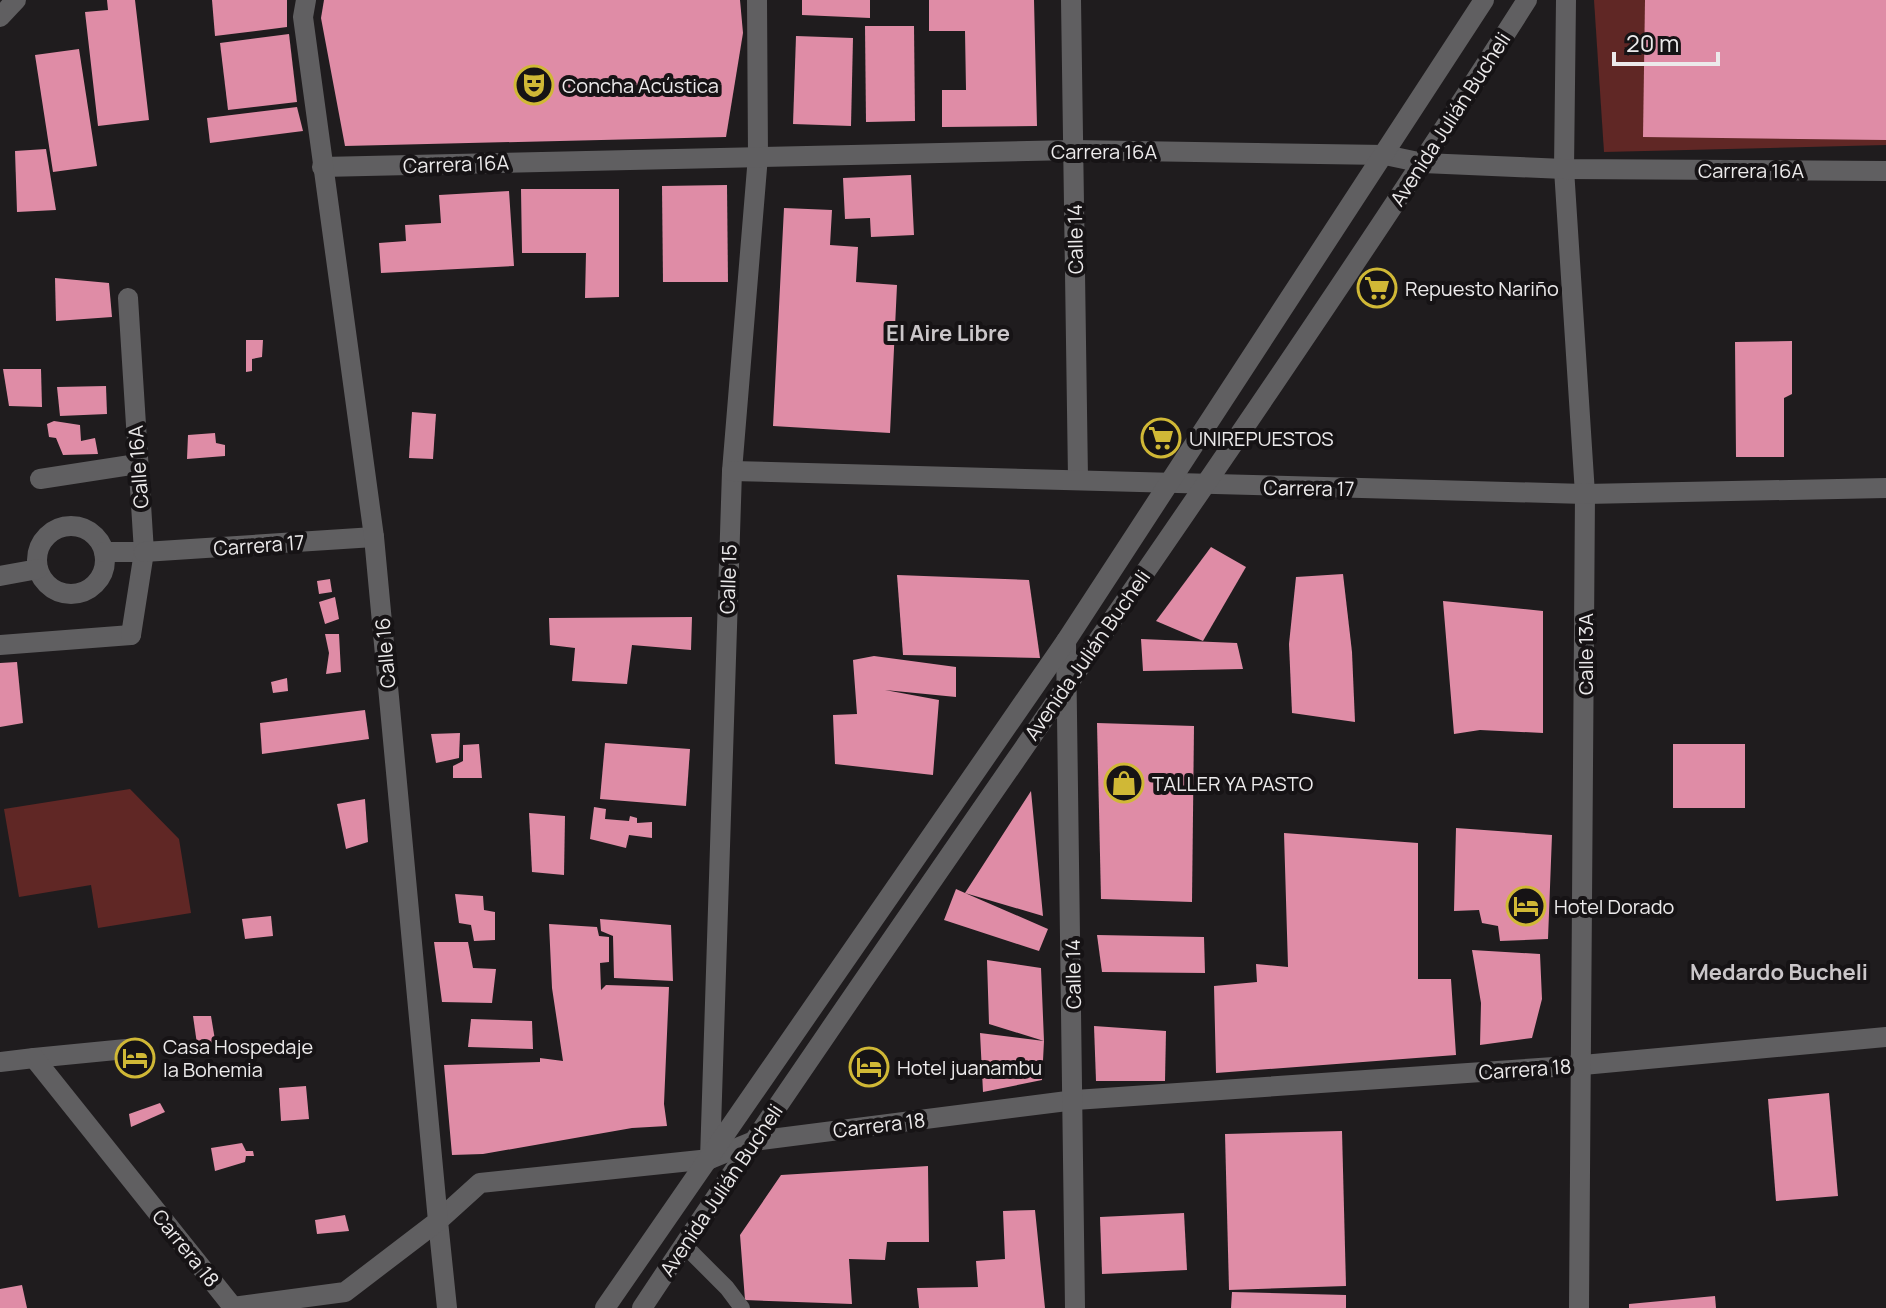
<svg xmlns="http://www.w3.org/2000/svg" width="1886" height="1308" font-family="Manrope,sans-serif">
<rect width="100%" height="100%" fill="#1f1c1e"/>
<g fill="#602725">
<polygon points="1594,0 1886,0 1886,145 1604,152"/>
<polygon points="130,789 179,839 191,913 98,928 91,885 19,897 4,809"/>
</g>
<g fill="#df8ca6">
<polygon points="107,0 135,0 149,120 98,126 85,12 108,10"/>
<polygon points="212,0 287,0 287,27 215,36"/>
<polygon points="324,0 740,0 743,33 726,137 345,146 321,18"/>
<polygon points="802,0 870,0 870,18 802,15"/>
<polygon points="929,0 1034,0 1037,126 942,127 942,90 966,90 965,31 929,31"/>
<polygon points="1645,0 1886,0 1886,140 1643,137"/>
<polygon points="865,26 914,26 915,121 866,122"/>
<polygon points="289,34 297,102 228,110 220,43"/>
<polygon points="796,36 853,38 851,126 793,124"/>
<polygon points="79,49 97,166 53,172 35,55"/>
<polygon points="297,107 303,131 210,143 207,118"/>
<polygon points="46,149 56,210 17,212 15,151"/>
<polygon points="911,175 914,235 871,237 870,218 845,219 843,178"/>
<polygon points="727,185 728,282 663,282 662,186"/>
<polygon points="521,189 619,189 619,297 585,298 586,253 522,253"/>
<polygon points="509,191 514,266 381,273 379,243 406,241 405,225 441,223 439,195"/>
<polygon points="784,208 832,210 830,245 858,247 856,282 897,285 890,433 773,426"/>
<polygon points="55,278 109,283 112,317 56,321"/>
<polygon points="246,340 263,340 262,357 252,359 252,371 246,372"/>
<polygon points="1792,341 1792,394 1784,398 1784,457 1736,457 1735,342"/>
<polygon points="3,369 41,369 42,407 9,406"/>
<polygon points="106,386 107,414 60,416 57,387"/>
<polygon points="412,412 436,414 433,459 409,458"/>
<polygon points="54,421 80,425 81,441 95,438 98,454 63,455 56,438 49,437 47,424"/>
<polygon points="215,433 216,443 225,445 225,456 187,459 188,435"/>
<polygon points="1211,547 1246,567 1203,641 1156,621"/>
<polygon points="1343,574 1352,652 1355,722 1292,713 1289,644 1296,577"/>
<polygon points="897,575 1029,580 1040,658 903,655"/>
<polygon points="330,579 332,592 319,594 317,581"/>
<polygon points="335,597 339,619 325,624 319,602"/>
<polygon points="1443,601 1543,611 1543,733 1480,730 1454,734"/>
<polygon points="692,617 691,650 632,645 627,684 572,681 575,648 550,645 549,618"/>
<polygon points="325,634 339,634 341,672 326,674 329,653"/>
<polygon points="1141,639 1237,643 1243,669 1143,671"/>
<polygon points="874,656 956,667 956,697 885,690 939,700 933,775 835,764 833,715 857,714 853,660"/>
<polygon points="17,662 23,723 0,727 0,663"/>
<polygon points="287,678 288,691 273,693 271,682"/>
<polygon points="365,710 369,739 262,754 260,723"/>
<polygon points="1097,723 1194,726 1192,902 1101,899"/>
<polygon points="460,733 459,758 436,763 431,734"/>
<polygon points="605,743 690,749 686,806 600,799"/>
<polygon points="479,744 482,778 453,778 453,766 463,761 463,745"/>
<rect x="1673" y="744" width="72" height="64"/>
<polygon points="1031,791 1043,916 965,893 1048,929 1039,951 944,920 956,889 965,893"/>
<polygon points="365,799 368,842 346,849 337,804"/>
<polygon points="594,807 606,809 605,819 629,821 630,816 637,818 637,823 652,822 652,838 629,835 626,848 590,839"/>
<polygon points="529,813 565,816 564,875 532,872"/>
<polygon points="1456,828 1552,835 1548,939 1500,941 1498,926 1482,923 1479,910 1454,911"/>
<polygon points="1284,833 1418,843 1418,979 1451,979 1456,1055 1216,1073 1214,986 1257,982 1256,964 1288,967"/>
<polygon points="455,894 483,896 484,910 495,912 495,940 474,941 471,925 459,923"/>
<polygon points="271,916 273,936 245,939 242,919"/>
<polygon points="600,919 671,925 673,981 614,978 613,936 601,931"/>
<polygon points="549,924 597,927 599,936 609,937 609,962 600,963 601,990 606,985 669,987 664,1104 667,1126 632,1128 483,1154 452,1155 444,1065 540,1062 540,1058 563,1061 552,988"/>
<polygon points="1097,935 1204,937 1205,973 1102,972"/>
<polygon points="434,942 468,942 473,968 496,969 492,1003 442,1002"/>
<polygon points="1472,950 1540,954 1542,999 1532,1038 1480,1045 1481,1003"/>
<polygon points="987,960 1041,968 1044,1041 1042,1080 983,1092 980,1033 1044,1041 989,1024"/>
<polygon points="193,1016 211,1016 216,1046 198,1051"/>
<polygon points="471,1019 532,1021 533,1049 468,1047"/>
<polygon points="1094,1026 1166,1031 1165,1081 1096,1081"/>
<polygon points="306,1086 309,1119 281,1121 279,1088"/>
<polygon points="1829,1093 1838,1196 1776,1201 1768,1099"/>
<polygon points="160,1103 165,1112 131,1127 129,1114"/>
<polygon points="1342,1131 1346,1286 1229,1290 1225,1134"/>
<polygon points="242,1143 246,1151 253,1151 254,1156 246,1156 245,1162 215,1171 211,1148"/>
<polygon points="928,1166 929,1242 887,1242 885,1260 849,1259 852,1304 745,1300 740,1235 781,1175"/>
<polygon points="1035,1210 1045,1308 919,1308 917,1288 978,1287 976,1261 1005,1259 1003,1211"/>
<polygon points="1184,1213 1187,1270 1102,1274 1100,1217"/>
<polygon points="345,1215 349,1231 317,1234 315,1220"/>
<polygon points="22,1285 27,1308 0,1308 0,1289"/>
<polygon points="1232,1292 1346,1295 1346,1308 1231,1308"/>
<polygon points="1715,1296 1716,1308 1629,1308 1629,1304"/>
</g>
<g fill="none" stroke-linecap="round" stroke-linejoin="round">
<polyline stroke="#605f61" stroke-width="16" points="684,1245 727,1288 742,1308"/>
<g stroke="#605f61" stroke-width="20">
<circle cx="71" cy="560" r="34"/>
<polyline points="104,552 144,552"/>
<polyline points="0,576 38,569"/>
<polyline points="0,645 131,635"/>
<polyline points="447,1308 438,1221 480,1183 710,1159"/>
</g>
<g stroke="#605f61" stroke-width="20">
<polyline points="757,0 758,156 732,471 710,1159 754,1141 1075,1100 1583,1065 1886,1037"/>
<polyline points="1071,0 1078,478"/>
<polyline points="1566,0 1564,169 1585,494 1579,1308"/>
<polyline points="0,17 16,0"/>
<polyline points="322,167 1073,150 1385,155 1423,163 1564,169 1886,171"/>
<polyline points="128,298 144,552 131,635"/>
<polyline points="732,471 1585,494 1886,488"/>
<polyline points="40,479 137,464"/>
<polyline points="144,552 374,537"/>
<polyline points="1066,641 1075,1308"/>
<polyline points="34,1058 126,1049"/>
<polyline points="0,1062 34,1058 233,1307 345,1292 438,1221 374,537 303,17 306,0"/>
</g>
<g stroke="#605f61" stroke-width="20">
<polyline points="605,1308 1066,641 1484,0"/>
<path d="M642 1308C933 869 1244 444 1527 0"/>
</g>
</g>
<defs>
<symbol id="theatre-ring" viewBox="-11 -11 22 22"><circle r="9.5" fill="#161315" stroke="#d0b836" stroke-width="1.5"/><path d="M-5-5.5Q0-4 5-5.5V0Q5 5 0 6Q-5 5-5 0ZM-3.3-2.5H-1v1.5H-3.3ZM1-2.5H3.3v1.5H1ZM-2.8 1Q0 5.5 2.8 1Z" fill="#d0b836"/></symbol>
<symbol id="supermarket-ring" viewBox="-11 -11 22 22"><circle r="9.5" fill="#161315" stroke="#d0b836" stroke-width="1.5"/><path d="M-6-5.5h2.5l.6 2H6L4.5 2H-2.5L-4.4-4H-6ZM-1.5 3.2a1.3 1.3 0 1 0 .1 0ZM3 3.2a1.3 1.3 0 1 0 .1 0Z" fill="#d0b836"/></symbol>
<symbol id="shop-ring" viewBox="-11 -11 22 22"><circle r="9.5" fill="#161315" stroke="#d0b836" stroke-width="1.5"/><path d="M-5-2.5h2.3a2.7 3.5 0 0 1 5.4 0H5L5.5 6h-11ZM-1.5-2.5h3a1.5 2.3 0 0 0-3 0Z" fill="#d0b836"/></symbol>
<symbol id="hotel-ring" viewBox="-11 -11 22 22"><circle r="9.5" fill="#161315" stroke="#d0b836" stroke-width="1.5"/><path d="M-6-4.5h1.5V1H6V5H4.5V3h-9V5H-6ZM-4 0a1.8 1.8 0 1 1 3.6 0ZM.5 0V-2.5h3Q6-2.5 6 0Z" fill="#d0b836"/></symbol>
</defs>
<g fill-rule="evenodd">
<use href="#theatre-ring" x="512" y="63" width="44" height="44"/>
<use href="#supermarket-ring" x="1355" y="266" width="44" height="44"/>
<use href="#supermarket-ring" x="1139" y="416" width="44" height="44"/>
<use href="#shop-ring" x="1102" y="761" width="44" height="44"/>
<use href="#hotel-ring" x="1504" y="884" width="44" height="44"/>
<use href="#hotel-ring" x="113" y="1036" width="44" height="44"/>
<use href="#hotel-ring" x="847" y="1045" width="44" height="44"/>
</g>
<g text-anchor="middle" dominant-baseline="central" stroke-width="8" stroke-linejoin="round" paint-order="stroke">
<g font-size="20" fill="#eceaeb" stroke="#161315" text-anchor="start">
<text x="562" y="85">Concha Acústica</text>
<text x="1405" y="288">Repuesto Nariño</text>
<text x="1189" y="438">UNIREPUESTOS</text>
<text x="1152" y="783">TALLER YA PASTO</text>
<text x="1554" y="906">Hotel Dorado</text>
<text x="163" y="1046">Casa Hospedaje<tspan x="163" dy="23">la Bohemia</tspan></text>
<text x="897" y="1067">Hotel juanambu</text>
</g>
<g font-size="20" fill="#eceaeb" stroke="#161315">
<text transform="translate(1450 119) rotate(-57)">Avenida Julián Bucheli</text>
<text x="1104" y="151">Carrera 16A</text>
<text transform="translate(456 164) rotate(-2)">Carrera 16A</text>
<text x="1751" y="170">Carrera 16A</text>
<text transform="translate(1075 239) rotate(-91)">Calle 14</text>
<text transform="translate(138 467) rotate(-94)">Calle 16A</text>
<text transform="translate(1309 488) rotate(1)">Carrera 17</text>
<text transform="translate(259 545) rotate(-4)">Carrera 17</text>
<text transform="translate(728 579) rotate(-88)">Calle 15</text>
<text transform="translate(385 653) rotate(-95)">Calle 16</text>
<text transform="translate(1585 654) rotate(-90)">Calle 13A</text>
<text transform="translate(1087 655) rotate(-55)">Avenida Julián Bucheli</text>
<text transform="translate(1073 974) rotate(-91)">Calle 14</text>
<text transform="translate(1525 1069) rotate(-4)">Carrera 18</text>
<text transform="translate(879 1125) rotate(-7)">Carrera 18</text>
<text transform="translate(721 1190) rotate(-56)">Avenida Julián Bucheli</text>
<text transform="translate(186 1248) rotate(51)">Carrera 18</text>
</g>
<g font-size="22" font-weight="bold" fill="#cac6c9" stroke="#161315">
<text x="948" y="333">El Aire Libre</text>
<text x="1779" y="972">Medardo Bucheli</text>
</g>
</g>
<path d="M1614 52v12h104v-12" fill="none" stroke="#eceaeb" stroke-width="4"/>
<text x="1626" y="52" font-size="24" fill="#eceaeb" stroke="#161315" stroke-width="6" paint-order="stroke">20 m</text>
</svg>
